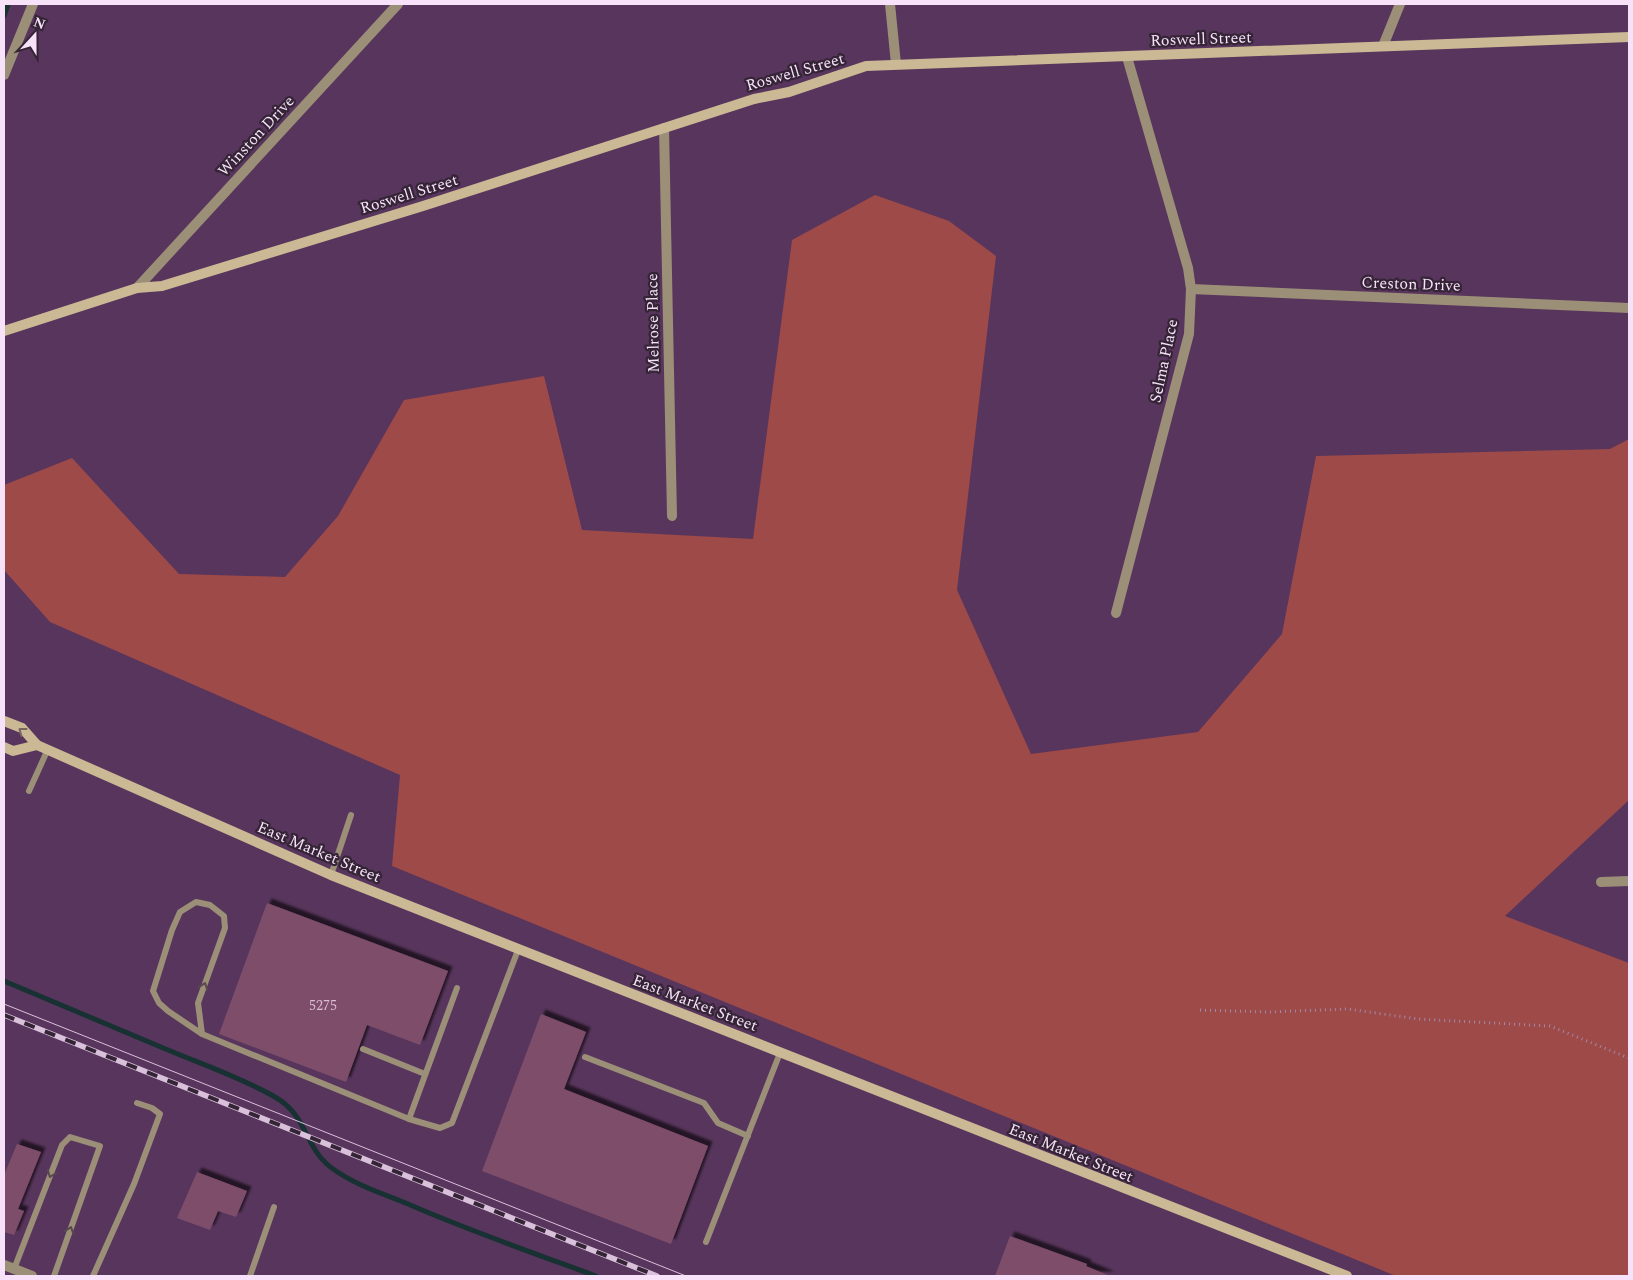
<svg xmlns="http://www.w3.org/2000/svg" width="1633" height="1280" font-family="Spectral,serif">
<defs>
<filter id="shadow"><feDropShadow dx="4.5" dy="-4.5" stdDeviation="1" flood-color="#0009"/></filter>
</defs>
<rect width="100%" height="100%" fill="#58355c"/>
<polygon fill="#9e4a49" points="875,195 949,221 996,256 957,590 1031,754 1198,732 1282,634 1316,456 1610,449 1629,439 1629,800 1505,916 1629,963 1629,1276 1396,1276 392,866 400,775 50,622 4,570 4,485 72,458 179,574 285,577 338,516 404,400 544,376 582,530 753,539 792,240"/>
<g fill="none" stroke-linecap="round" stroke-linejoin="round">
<g stroke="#183133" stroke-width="5">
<polyline points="4,16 8,4"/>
<path d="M4 981C58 1004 113 1027 168 1050 204 1065 242 1078 275 1097 310 1117 303 1150 336 1171 358 1186 384 1194 408 1204 470 1231 533 1253 596 1276"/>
</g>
</g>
<g fill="#7e4d6b" filter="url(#shadow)">
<polygon points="267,903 448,971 420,1045 367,1025 346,1082 219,1034"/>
<polygon points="541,1014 586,1032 564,1089 708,1146 671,1244 482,1171"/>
<polygon points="17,1144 41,1152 18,1209 24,1211 14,1235 4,1232 4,1175"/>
<polygon points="197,1172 247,1191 236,1217 218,1211 210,1230 177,1218"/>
<polygon points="1010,1236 1087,1264 1086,1266 1110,1276 995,1276"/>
</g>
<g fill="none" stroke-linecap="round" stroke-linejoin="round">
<polyline stroke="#a387a6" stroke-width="3" stroke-dasharray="1 4" stroke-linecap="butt" points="1200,1010 1267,1012 1348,1009 1418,1019 1550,1026 1629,1058"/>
<g stroke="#9b8f78" stroke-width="6">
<polyline points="29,791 48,749"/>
<polyline points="331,875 351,815"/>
<polyline points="202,1034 198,1003 225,928 224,916 210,905 196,902 180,912 172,930 153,991 159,1003 168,1011 202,1034 409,1119 440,1128 452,1123 518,950"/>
<polyline points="363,1049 425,1074"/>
<polyline points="585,1057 704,1103 718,1123 748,1136"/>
<polyline points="409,1119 457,988"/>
<polyline points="706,1242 780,1053"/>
<polyline points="14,1269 62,1145 70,1137 100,1146 54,1276"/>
<polyline points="93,1276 134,1184 160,1114 152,1108 137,1103"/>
<polyline points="250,1276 274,1207"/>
</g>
<g stroke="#9b8f78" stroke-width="10">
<polyline points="890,4 896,64"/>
<polyline points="1383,46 1400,4"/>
<polyline points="4,75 33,4"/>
<polyline points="664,128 672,516"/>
<polyline points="137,288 398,4"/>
<polyline points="1191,289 1629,308"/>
<polyline points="1116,613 1189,334 1191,289 1188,268 1127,57"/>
<polyline points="1601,882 1629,881"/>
<polyline points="4,1265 32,1276"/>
</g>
<g stroke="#cbb894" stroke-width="10">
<polyline points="4,331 137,288 162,286 423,206 754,99 789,92 866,66 1629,37"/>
<polyline points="4,721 22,728 37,745 331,875 1347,1276"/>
<polyline points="4,747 13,751 37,745"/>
</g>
<polyline stroke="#d9c1db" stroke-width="1" points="4,1004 686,1276"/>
<defs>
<polyline id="rail" points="4,1015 657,1276"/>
</defs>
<use href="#rail" stroke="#d9c1db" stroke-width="5.5"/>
<use href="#rail" stroke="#342436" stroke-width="4" stroke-dasharray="11" stroke-linecap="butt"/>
</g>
<defs><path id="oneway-chevron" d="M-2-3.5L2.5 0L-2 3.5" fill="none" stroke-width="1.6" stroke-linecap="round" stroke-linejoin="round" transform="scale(1.25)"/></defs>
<use stroke="#786760" href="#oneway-chevron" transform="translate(22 731) rotate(-143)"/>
<g stroke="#58494d">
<use href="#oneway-chevron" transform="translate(204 986) rotate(-70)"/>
<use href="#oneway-chevron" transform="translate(51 1174) rotate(111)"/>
<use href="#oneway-chevron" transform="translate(70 1230) rotate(-71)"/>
</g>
<g text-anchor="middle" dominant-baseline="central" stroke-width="4.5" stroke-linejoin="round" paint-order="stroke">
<g font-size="14" fill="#d9bdd6">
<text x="323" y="1005">5275</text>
</g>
<g font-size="16" fill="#f7e2f9" stroke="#342436">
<text transform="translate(1201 39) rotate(-2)">Roswell Street</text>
<text transform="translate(795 72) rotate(-16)">Roswell Street</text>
<text transform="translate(256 136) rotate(-47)">Winston Drive</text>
<text transform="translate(409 194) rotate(-17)">Roswell Street</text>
<text transform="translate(1411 284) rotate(2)">Creston Drive</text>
<text transform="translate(653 323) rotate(-91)">Melrose Place</text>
<text transform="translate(1164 361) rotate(-78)">Selma Place</text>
<text transform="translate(319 852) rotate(23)">East Market Street</text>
<text transform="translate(695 1003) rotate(21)">East Market Street</text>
<text transform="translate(1071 1153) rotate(22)">East Market Street</text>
</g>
</g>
<rect width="1633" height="1280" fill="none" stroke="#f7e2f9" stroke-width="10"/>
<g transform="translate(35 35) rotate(21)" stroke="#342436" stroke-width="4" paint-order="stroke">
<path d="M0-4L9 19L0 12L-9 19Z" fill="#f7e2f9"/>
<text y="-8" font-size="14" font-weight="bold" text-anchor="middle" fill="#f7e2f9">N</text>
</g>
</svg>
